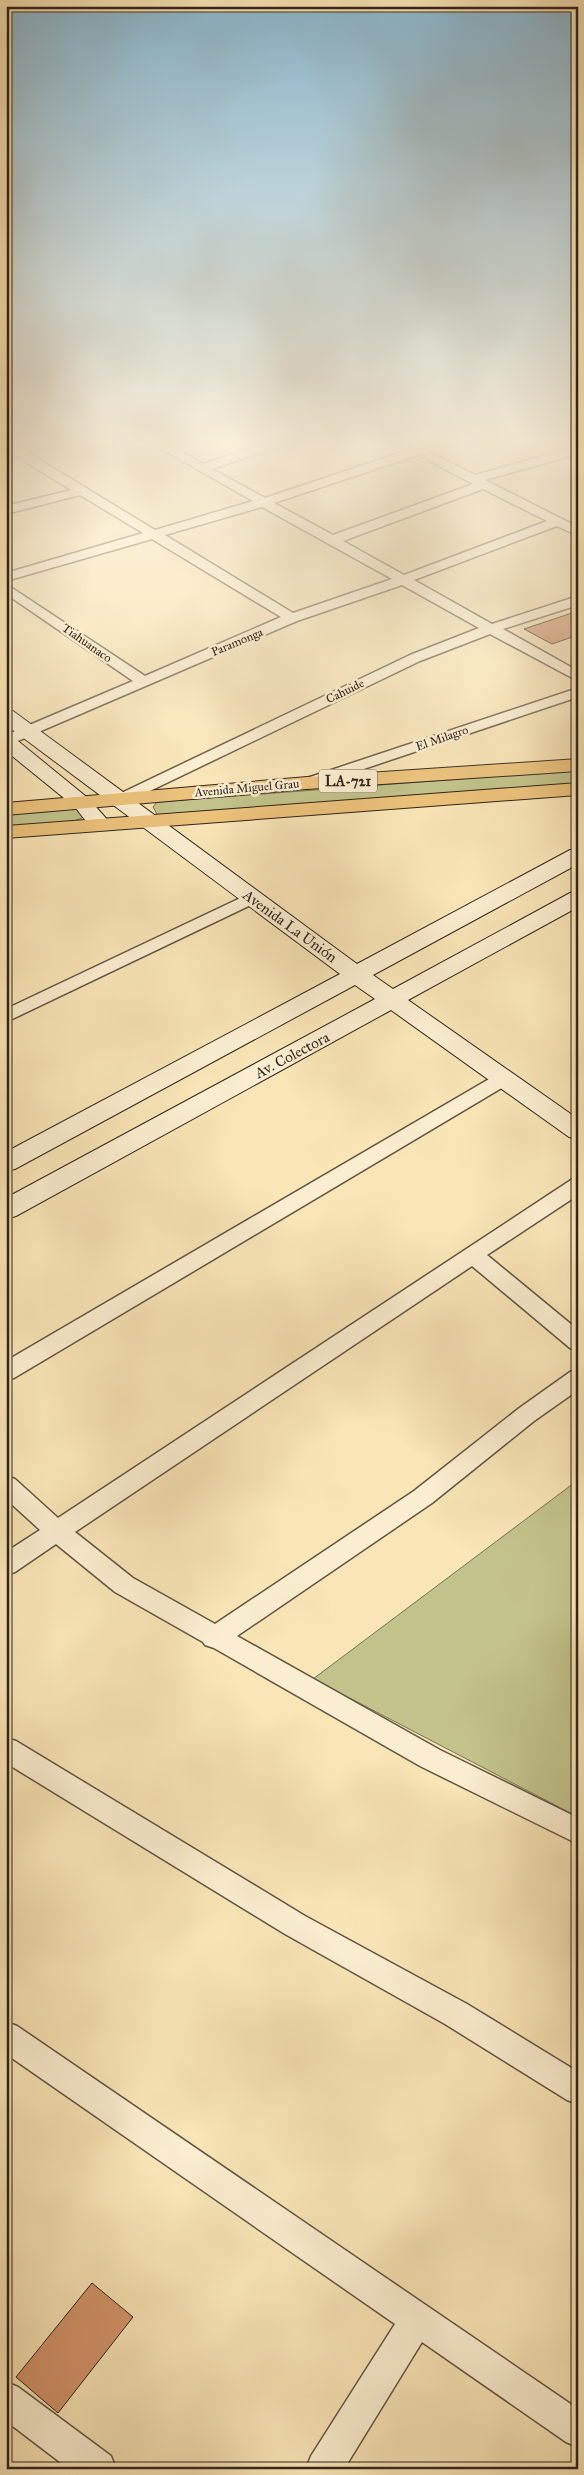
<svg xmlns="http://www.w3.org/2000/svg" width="584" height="2475" font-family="'IM FELL Great Primer',serif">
<rect width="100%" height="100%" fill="#f9e5b6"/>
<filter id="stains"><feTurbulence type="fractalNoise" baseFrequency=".004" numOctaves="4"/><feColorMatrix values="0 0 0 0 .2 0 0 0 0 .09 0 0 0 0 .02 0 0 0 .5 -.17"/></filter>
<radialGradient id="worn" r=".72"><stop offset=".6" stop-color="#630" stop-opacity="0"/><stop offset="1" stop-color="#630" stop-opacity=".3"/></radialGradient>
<g fill="#c2c38b" stroke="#797453">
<polygon points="578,770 578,784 165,817 157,814 153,807 157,802"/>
<polygon points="76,807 84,814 82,818 74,821 6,827 6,811"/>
<polygon points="578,1480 578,1817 313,1679"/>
</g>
<g fill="#d3936a" stroke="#30241b">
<polygon points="578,611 578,635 552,644 524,629"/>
<polygon points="92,2283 133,2317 58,2413 16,2377"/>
</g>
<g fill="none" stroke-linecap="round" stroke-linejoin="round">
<defs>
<g id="street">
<path d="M34 443H54L52 446 27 452 155 530 253 501 151 443H166L203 464 266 443H284L282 446 212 469 265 498 408 450 401 447 400 443H412L475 475 578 446V454L485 480 578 527V536L557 526 414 580 492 624 578 596V605L503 629 578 671V681L490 634 420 661 125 803H113L111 800 113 797 410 655 479 628 402 585 297 621 6 746V735L133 681 6 594V584L145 676 281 617 152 539 6 581V573L143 533 80 495 6 514V506L71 490 15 455 6 456V450ZM418 455 473 484 333 535 274 503ZM483 489 547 521 404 575 343 541ZM262 507 392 579 293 613 165 535Z"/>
<polygon points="578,688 578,697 313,786 301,786 299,783 301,780"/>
<polygon points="251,893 257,894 260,898 257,902 6,1022 6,1009"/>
<polygon points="503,1073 510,1075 513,1079 510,1083 14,1378 6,1380 6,1361 496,1075"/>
<polygon points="578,1178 578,1195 487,1255 578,1330 578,1350 570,1348 472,1266 75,1532 133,1578 215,1624 414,1491 518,1409 570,1372 578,1370 578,1390 534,1421 432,1503 237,1636 440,1750 578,1818 578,1844 420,1766 214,1648 205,1645 203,1642 115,1592 56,1544 15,1572 6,1575 6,1552 40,1530 6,1499 6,1476 15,1479 58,1518 571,1180"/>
<polygon points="6,1738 16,1741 305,1916 467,2004 578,2072 578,2104 567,2100 445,2024 285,1934 6,1763"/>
<polygon points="6,2022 17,2026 578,2409 578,2447 566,2442 422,2342 344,2469 306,2469 311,2456 395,2324 6,2054"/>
<polygon points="6,2382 18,2387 111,2456 116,2469 69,2469 6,2421"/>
</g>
<g id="secondary">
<polygon points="6,709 13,711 357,964 570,850 578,849 578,864 373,975 393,989 570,893 578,891 578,907 408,1000 578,1119 578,1139 569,1137 391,1010 16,1216 6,1219 6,1198 375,999 355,985 15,1169 6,1171 6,1152 340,974 6,725"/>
<polygon points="6,735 13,737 89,799 111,824 108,829 100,830 92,829 75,807 6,751"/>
</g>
<g id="primary">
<polygon points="578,759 578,771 307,789 6,815 6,803 307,777"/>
<polygon points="578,783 578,795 6,838 6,826"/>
</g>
</defs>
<use href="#street" stroke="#625442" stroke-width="3"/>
<use href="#secondary" stroke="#30241b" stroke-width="2"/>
<use href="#primary" stroke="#30241b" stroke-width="2"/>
<use href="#street" fill="#fbeed0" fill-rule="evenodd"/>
<use href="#secondary" fill="#fbeed0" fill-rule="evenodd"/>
<use href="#primary" fill="#ecc27b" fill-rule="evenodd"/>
</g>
<linearGradient id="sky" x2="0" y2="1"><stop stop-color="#8ab8d1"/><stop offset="0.56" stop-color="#fcf3de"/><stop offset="1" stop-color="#fcf3de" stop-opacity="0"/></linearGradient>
<rect width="584" height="790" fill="url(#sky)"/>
<g text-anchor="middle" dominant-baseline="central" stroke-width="5" stroke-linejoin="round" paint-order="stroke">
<g font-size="12" fill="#30241b" stroke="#fbeed0">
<text transform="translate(237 642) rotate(-23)">Paramonga</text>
<text transform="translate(87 643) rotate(35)">Tiahuanaco</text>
<text transform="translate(345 691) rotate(-26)">Cahuide</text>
<text transform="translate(442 738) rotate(-19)">El Milagro</text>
<text transform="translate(247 788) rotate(-5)">Avenida Miguel Grau</text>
</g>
<rect fill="#fbeed0" stroke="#6d6151" stroke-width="1" x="319" y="769.5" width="58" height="23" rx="4"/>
<g font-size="14" font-weight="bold" fill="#30241b">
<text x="348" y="781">LA-721</text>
</g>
<g font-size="15" fill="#30241b" stroke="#fbeed0">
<text transform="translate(290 926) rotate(36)">Avenida La Unión</text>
<text transform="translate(292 1055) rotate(-28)">Av. Colectora</text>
</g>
</g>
<rect width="584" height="2475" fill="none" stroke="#f9e5b6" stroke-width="25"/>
<rect x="8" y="8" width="569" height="2460" fill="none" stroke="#30241b" stroke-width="2.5"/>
<rect x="12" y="12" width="559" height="2450" fill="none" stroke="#30241b"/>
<rect width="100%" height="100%" filter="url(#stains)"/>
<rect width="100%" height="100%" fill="url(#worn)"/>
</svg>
